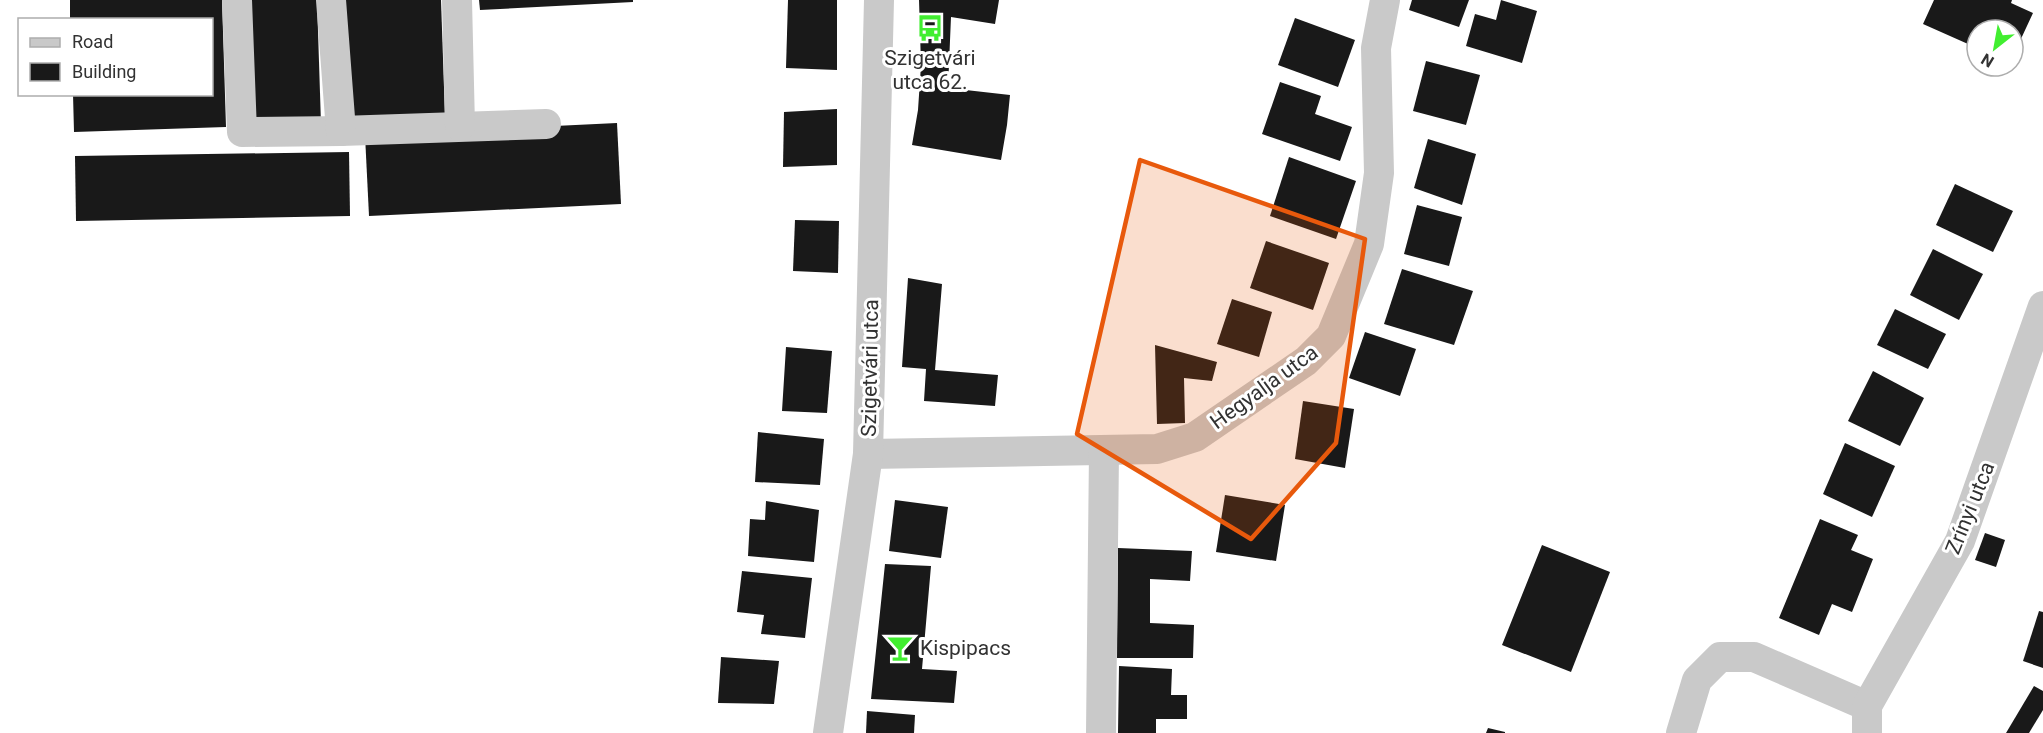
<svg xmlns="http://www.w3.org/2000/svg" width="2043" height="733" font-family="Roboto,sans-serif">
<rect width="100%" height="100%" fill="#fff"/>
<g fill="#191919">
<polygon points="70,0 222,0 226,127 74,132 73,94 212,94 212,20 70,20"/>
<polygon points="251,0 317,0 321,124 255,126"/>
<polygon points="338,0 441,0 445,117 342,120"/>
<polygon points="479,0 633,0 633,2 480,10"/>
<polygon points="788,0 837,0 837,70 786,68"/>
<polygon points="919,0 999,0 995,24 951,17 948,88 1010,95 1007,125 1001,160 912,145 918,110 921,65"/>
<polygon points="1412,0 1469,0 1459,27 1409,10"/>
<polygon points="1501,0 1537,11 1522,63 1466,46 1475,14 1496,20"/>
<polygon points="1934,0 2012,0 2011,3 2033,13 2013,56 2013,30 1977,30 1977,48 1923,24"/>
<polygon points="1295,18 1355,40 1338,87 1278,65"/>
<polygon points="1426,61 1480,75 1466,125 1413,111"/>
<polygon points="1280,82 1321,96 1315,114 1352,127 1340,161 1262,134"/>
<polygon points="837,109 837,165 783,167 784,112"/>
<polygon points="617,123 621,204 369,216 365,135"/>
<polygon points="1428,139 1476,154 1462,205 1414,188"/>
<polygon points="349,152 350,216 76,221 75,156"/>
<polygon points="1289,157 1356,181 1336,239 1270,216"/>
<polygon points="1955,184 2013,211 1993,252 1936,225"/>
<polygon points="1417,205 1462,217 1449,266 1404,254"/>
<polygon points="795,220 839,221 838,273 793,271"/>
<polygon points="1266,241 1329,263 1313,310 1250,288"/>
<polygon points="1933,249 1983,274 1959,320 1910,295"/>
<polygon points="1402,269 1473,291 1454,345 1384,324"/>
<polygon points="908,278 942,284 935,370 998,375 995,406 924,401 926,369 902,367"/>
<polygon points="1232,299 1272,312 1259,357 1217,344"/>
<polygon points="1895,309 1946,334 1928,369 1877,345"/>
<polygon points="1365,332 1416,349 1400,396 1349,378"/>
<polygon points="1155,345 1217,362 1212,381 1184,378 1185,423 1157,424"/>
<polygon points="786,347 832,351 827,413 782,411"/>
<polygon points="1873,371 1924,398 1900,446 1848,421"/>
<polygon points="1303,401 1354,409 1345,468 1295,459"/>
<polygon points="758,432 824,439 820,485 755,482"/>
<polygon points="1845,443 1895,466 1872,517 1823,494"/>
<polygon points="1225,495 1285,505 1276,561 1216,552"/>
<polygon points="895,500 948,507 941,558 889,551"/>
<polygon points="766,501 819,510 814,562 748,556 750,519 765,520"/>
<polygon points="1820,519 1858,535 1851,550 1873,559 1852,612 1832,604 1819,635 1779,618"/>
<polygon points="1985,533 2005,540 1996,567 1975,560"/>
<polygon points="1542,545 1610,572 1571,672 1502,645"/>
<polygon points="1118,548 1192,551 1190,581 1150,579 1150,623 1194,625 1193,658 1117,658"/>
<polygon points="885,564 931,566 922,669 957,671 954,703 871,699"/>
<polygon points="742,571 812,578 805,638 761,634 764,615 737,612"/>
<polygon points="2039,611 2043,612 2043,668 2023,661"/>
<polygon points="721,657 779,661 774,704 718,703"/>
<polygon points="1119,666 1172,669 1171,695 1187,695 1187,719 1156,719 1156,733 1118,733"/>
<polygon points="2034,686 2043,691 2043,710 2029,733 2006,733"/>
<polygon points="867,711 915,715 914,733 866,733"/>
<polygon points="1488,728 1505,732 1505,733 1486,733"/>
</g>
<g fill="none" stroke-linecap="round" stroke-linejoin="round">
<g stroke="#c9c9c9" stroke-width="30">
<polyline points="237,0 242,132 341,131 546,124"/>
<polyline points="331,0 341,131"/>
<polyline points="457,0 460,126"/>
<polyline points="868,454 1157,449 1195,437 1306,361 1331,336 1369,244 1379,173 1376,48 1385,0"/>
<polyline points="828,733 868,454 879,0"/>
<polyline points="1101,733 1104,451"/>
<polyline points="1681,733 1697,680 1720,657 1754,657 1867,706"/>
<polyline points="1867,733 1867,706 1960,541 2043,306"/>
</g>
</g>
<path fill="#e8590c" fill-opacity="0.2" stroke="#e8590c" stroke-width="4.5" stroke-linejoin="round" d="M1140 160 1365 239 1336 443 1251 539 1077 434Z"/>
<defs>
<symbol id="bus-bare" viewBox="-9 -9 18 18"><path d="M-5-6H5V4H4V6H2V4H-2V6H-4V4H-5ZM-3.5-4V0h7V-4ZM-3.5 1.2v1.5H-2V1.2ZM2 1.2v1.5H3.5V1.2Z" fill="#41ee30" stroke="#fff" stroke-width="2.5" paint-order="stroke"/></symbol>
<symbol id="bar-bare" viewBox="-9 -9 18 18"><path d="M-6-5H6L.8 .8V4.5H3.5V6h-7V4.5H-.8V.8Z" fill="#41ee30" stroke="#fff" stroke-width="2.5" paint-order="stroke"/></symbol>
</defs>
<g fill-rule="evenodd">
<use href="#bus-bare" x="911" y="9" width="38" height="38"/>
<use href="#bar-bare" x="881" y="629" width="38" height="38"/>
</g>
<g text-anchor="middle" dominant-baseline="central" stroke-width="6" stroke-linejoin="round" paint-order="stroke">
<g font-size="21" fill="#323232" stroke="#fff">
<text x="930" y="58">Szigetvári<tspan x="930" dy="24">utca 62.</tspan></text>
<text x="920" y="648" text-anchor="start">Kispipacs</text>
</g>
<g font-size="21" fill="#323232" stroke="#fff">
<text transform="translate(870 368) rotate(-89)">Szigetvári utca</text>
<text transform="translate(1264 387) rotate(-36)">Hegyalja utca</text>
<text transform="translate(1970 508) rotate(-68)">Zrínyi utca</text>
</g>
</g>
<rect x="18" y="18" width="195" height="78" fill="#ffffff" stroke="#adadad" stroke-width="1.5"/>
<rect x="30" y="38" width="30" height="9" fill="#c9c9c9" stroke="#adadad" stroke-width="1.5"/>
<text x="72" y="48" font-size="18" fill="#323232">Road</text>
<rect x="30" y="63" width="30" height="18" fill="#191919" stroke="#adadad" stroke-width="1.5"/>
<text x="72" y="78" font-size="18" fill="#323232">Building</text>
<g transform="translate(1995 48) rotate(211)"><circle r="28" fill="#ffffff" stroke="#adadad" stroke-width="1.5"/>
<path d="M0-4.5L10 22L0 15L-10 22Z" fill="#41ee30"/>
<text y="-9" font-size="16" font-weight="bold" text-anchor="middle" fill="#323232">N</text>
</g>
</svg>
